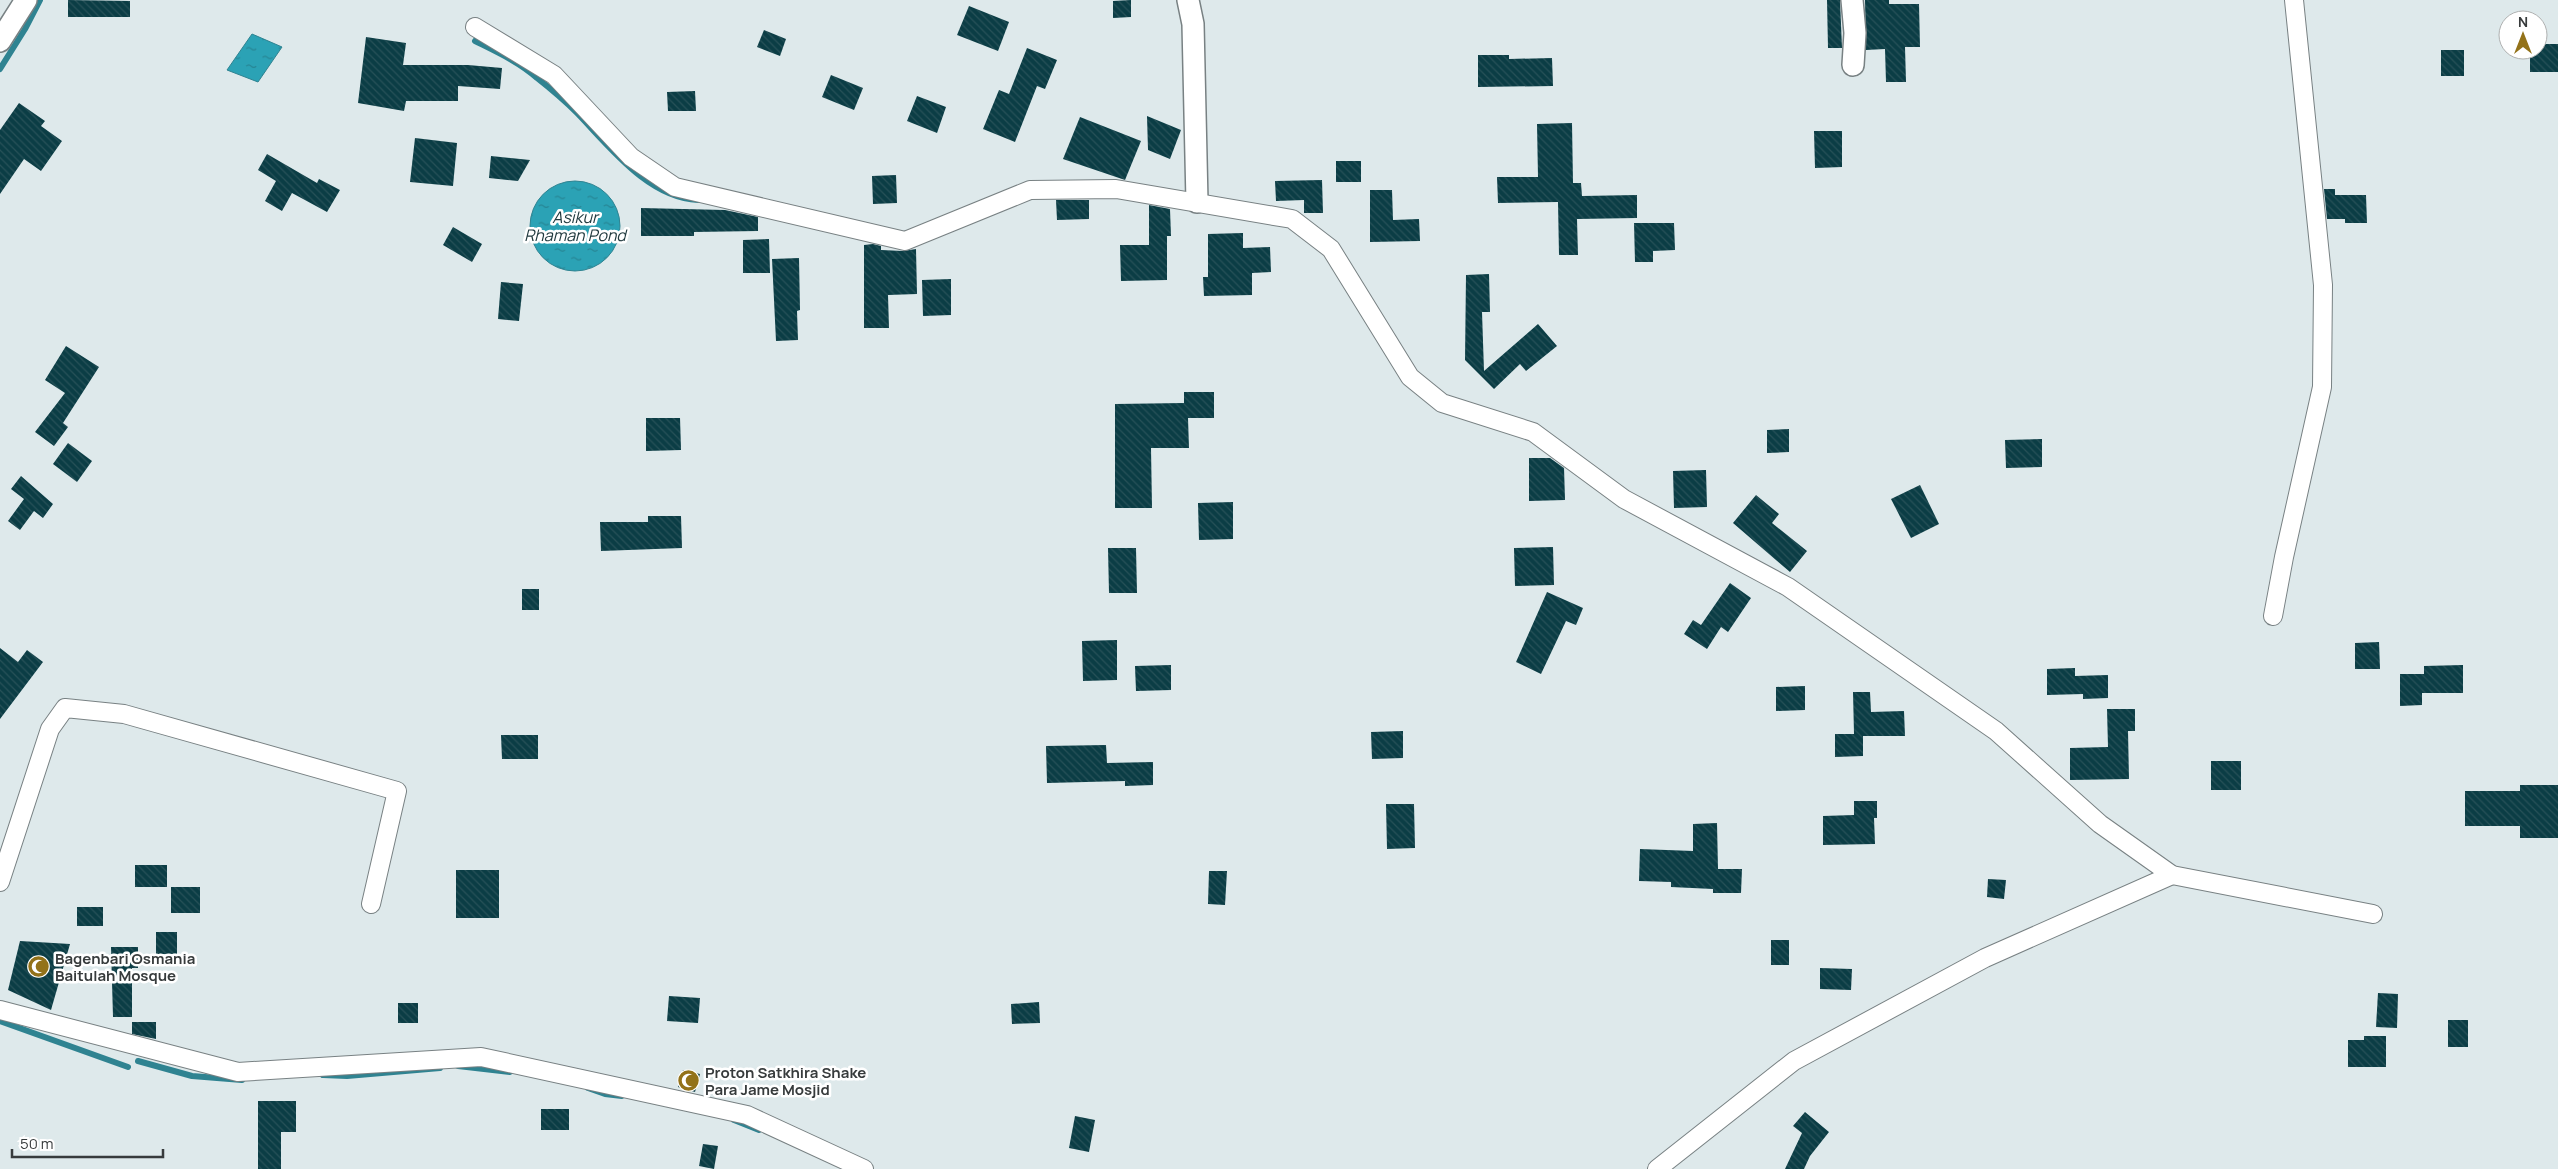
<svg xmlns="http://www.w3.org/2000/svg" width="2558" height="1169" font-family="Manrope,sans-serif">
<defs>
<pattern id="water-ripples" width="26" height="14" patternUnits="userSpaceOnUse" patternTransform="scale(1.25)"><rect width="26" height="14" fill="#2ba2b5"/><path d="M2 4q2-2 4 0t4 0M15 11q2-2 4 0t4 0" fill="none" stroke="#268594"/></pattern>
<pattern id="building-back-hatch" width="6" height="6" patternUnits="userSpaceOnUse" patternTransform="scale(1.25)"><rect width="6" height="6" fill="#0b3d45"/><path d="M-1 5l2 2M0 0l6 6M5-1l2 2" fill="none" stroke="#275158"/></pattern>
</defs>
<rect width="100%" height="100%" fill="#dee9eb"/>
<g fill="url(#water-ripples)" stroke="#2f8391">
<polygon points="252,34 282,47 258,82 227,70"/>
<circle cx="575" cy="226" r="45"/>
</g>
<g fill="none" stroke-linecap="round" stroke-linejoin="round">
<g stroke="#2f8391" stroke-width="6">
<path d="M475 41C497 52 519 62 537 78 551 89 565 101 577 113 609 146 648 198 698 200"/>
<polyline points="0,69 25,29 40,0"/>
<polyline points="0,1021 128,1067"/>
<polyline points="138,1061 192,1076 242,1080"/>
<polyline points="458,1066 510,1072"/>
<polyline points="323,1075 347,1076 440,1068"/>
<polyline points="588,1088 605,1094 622,1096"/>
<polyline points="734,1120 759,1130"/>
</g>
</g>
<g fill="url(#building-back-hatch)">
<polygon points="68,0 130,1 130,17 68,17"/>
<polygon points="1131,0 1131,17 1113,18 1113,1"/>
<polygon points="1827,0 1840,0 1842,48 1828,48"/>
<polygon points="1865,0 1889,0 1889,4 1919,4 1920,47 1905,47 1906,82 1886,82 1885,49 1866,50"/>
<polygon points="969,6 1009,22 998,51 957,35"/>
<polygon points="764,30 786,39 780,56 757,47"/>
<polygon points="366,37 406,43 403,65 468,65 502,68 500,89 458,86 458,101 406,101 404,111 358,103"/>
<polygon points="2538,44 2558,44 2558,72 2530,72 2530,50 2538,50"/>
<polygon points="1027,48 1057,60 1045,89 1037,86 1015,142 983,129 999,90 1009,94"/>
<rect x="2441" y="50" width="23" height="26"/>
<polygon points="1478,55 1509,55 1509,59 1552,58 1553,86 1478,87"/>
<polygon points="831,75 863,88 854,110 822,97"/>
<polygon points="695,91 696,111 668,111 667,92"/>
<polygon points="917,96 946,107 937,133 907,121"/>
<polygon points="19,103 45,121 41,126 62,141 41,171 24,159 0,194 0,130"/>
<polygon points="1147,116 1181,130 1170,159 1148,150"/>
<polygon points="1080,117 1141,141 1125,180 1063,159"/>
<polygon points="1572,123 1573,183 1581,183 1582,196 1637,195 1637,218 1577,219 1578,255 1559,255 1558,202 1498,203 1497,177 1538,177 1537,124"/>
<polygon points="1814,131 1842,131 1842,167 1815,168"/>
<polygon points="415,138 457,143 453,186 410,182"/>
<polygon points="267,154 317,183 319,179 340,190 327,212 292,193 282,211 265,201 276,181 258,170"/>
<polygon points="491,156 530,160 518,181 489,178"/>
<rect x="1336" y="161" width="25" height="21"/>
<polygon points="896,175 897,203 873,204 872,176"/>
<polygon points="1322,180 1323,213 1304,213 1304,200 1276,201 1275,181"/>
<polygon points="2324,189 2335,189 2335,195 2366,195 2367,223 2345,223 2345,219 2327,219"/>
<polygon points="1370,190 1392,190 1393,220 1419,219 1420,241 1370,242"/>
<polygon points="1056,200 1089,200 1089,219 1057,220"/>
<polygon points="1149,205 1170,209 1171,236 1167,236 1167,280 1121,281 1120,245 1149,245"/>
<polygon points="641,208 725,210 758,217 758,231 694,232 694,236 641,236"/>
<polygon points="1634,223 1674,223 1675,250 1653,251 1653,262 1635,262"/>
<polygon points="453,227 482,244 472,262 443,245"/>
<polygon points="1243,233 1243,248 1270,247 1271,272 1252,273 1252,295 1204,296 1203,277 1208,277 1208,234"/>
<polygon points="769,239 770,273 743,273 743,240"/>
<polygon points="873,244 881,246 881,250 903,251 916,249 917,294 888,295 889,328 864,328 864,245"/>
<polygon points="799,258 800,310 797,311 798,340 776,341 772,259"/>
<polygon points="1489,274 1490,312 1482,312 1484,371 1538,324 1557,346 1526,371 1520,364 1494,389 1465,360 1466,275"/>
<polygon points="951,279 951,315 923,316 922,280"/>
<polygon points="501,282 523,284 519,321 498,319"/>
<polygon points="66,346 99,367 63,423 68,427 54,446 35,432 65,393 45,380"/>
<polygon points="1184,392 1214,392 1214,418 1188,418 1189,448 1151,448 1152,508 1115,508 1115,404 1184,403"/>
<polygon points="646,418 680,418 681,450 646,451"/>
<polygon points="1789,429 1789,452 1767,453 1767,430"/>
<polygon points="2042,439 2042,467 2006,468 2005,440"/>
<polygon points="68,443 92,461 77,482 53,464"/>
<polygon points="1529,458 1550,458 1564,468 1565,500 1529,501"/>
<polygon points="1706,470 1707,507 1674,508 1673,471"/>
<polygon points="21,476 53,504 43,518 34,511 20,530 8,521 24,499 11,489"/>
<polygon points="1920,485 1939,524 1911,538 1891,499"/>
<polygon points="1756,495 1779,514 1772,523 1807,551 1790,572 1733,523"/>
<polygon points="1233,502 1233,539 1199,540 1198,503"/>
<polygon points="648,516 681,516 682,548 601,551 600,522 648,522"/>
<polygon points="1553,547 1554,585 1515,586 1514,548"/>
<polygon points="1108,548 1136,548 1137,593 1109,593"/>
<polygon points="1730,583 1751,598 1728,632 1721,627 1707,649 1684,634 1693,620 1701,625"/>
<rect x="522" y="589" width="17" height="21"/>
<polygon points="1547,592 1583,608 1576,625 1566,621 1541,674 1516,662"/>
<polygon points="1117,640 1117,680 1083,681 1082,641"/>
<polygon points="2379,642 2380,669 2355,669 2355,643"/>
<polygon points="0,648 18,662 27,650 43,662 0,719"/>
<polygon points="1171,665 1171,690 1136,691 1135,666"/>
<polygon points="2463,665 2463,693 2422,693 2422,705 2400,706 2400,674 2424,674 2424,666"/>
<polygon points="2075,668 2075,676 2108,675 2108,698 2083,699 2083,694 2047,695 2047,669"/>
<polygon points="1805,686 1805,710 1776,711 1776,687"/>
<polygon points="1853,692 1870,692 1871,712 1904,711 1905,736 1863,736 1863,756 1835,757 1835,734 1854,734"/>
<polygon points="2107,709 2135,709 2135,731 2128,731 2129,779 2070,780 2070,748 2108,747"/>
<polygon points="1403,731 1403,758 1372,759 1371,732"/>
<polygon points="501,735 538,735 538,759 502,759"/>
<polygon points="1106,745 1107,763 1153,762 1153,785 1125,786 1125,781 1047,783 1046,746"/>
<rect x="2211" y="761" width="30" height="29"/>
<polygon points="2520,785 2558,785 2558,838 2520,838 2520,826 2465,826 2465,791 2520,791"/>
<polygon points="1854,801 1877,801 1877,818 1874,818 1875,844 1823,845 1823,816 1854,815"/>
<polygon points="1386,804 1414,804 1415,848 1387,849"/>
<polygon points="1717,823 1718,869 1742,869 1741,893 1713,893 1713,889 1671,887 1671,882 1639,881 1640,849 1693,851 1693,824"/>
<rect x="135" y="865" width="32" height="22"/>
<rect x="456" y="870" width="43" height="48"/>
<polygon points="1209,871 1227,871 1225,905 1208,904"/>
<polygon points="1988,879 2006,880 2004,899 1987,897"/>
<rect x="171" y="887" width="29" height="26"/>
<rect x="77" y="907" width="26" height="19"/>
<rect x="156" y="932" width="21" height="22"/>
<rect x="1771" y="940" width="18" height="25"/>
<polygon points="20,941 70,944 51,1010 8,990"/>
<polygon points="111,947 138,947 138,968 132,968 132,1017 113,1017"/>
<polygon points="1820,968 1852,969 1851,990 1820,989"/>
<polygon points="2378,993 2398,994 2397,1028 2376,1027"/>
<polygon points="669,996 700,998 698,1023 667,1021"/>
<polygon points="1039,1002 1040,1023 1012,1024 1011,1004"/>
<rect x="398" y="1003" width="20" height="20"/>
<rect x="2448" y="1020" width="20" height="27"/>
<polygon points="132,1022 156,1022 156,1039 132,1034"/>
<polygon points="2364,1036 2386,1036 2386,1067 2348,1067 2348,1040 2364,1040"/>
<polygon points="683,1070 700,1074 695,1092 678,1087"/>
<polygon points="258,1101 296,1101 296,1132 281,1132 281,1169 258,1169"/>
<rect x="541" y="1109" width="28" height="21"/>
<polygon points="1805,1112 1829,1132 1810,1156 1804,1169 1785,1169 1802,1133 1793,1126"/>
<polygon points="1075,1116 1095,1120 1089,1152 1069,1148"/>
<polygon points="703,1144 718,1146 714,1169 699,1166"/>
</g>
<g fill="none" stroke-linecap="round" stroke-linejoin="round">
<defs>
<g id="minor">
<polyline points="475,27 554,75 631,157 675,187 905,241 1030,190 1116,189 1292,219 1331,249 1410,377 1442,403 1533,432 1624,499 1788,587 1996,731 2100,824 2172,875 2373,914"/>
<polyline points="2273,616 2284,557 2322,387 2323,285 2294,0"/>
<polyline points="0,882 50,729 65,708 124,714 397,791 371,904"/>
<polyline points="0,1010 238,1072 481,1057 747,1115 864,1169"/>
<polyline points="1657,1169 1794,1061 1985,958 2172,875"/>
</g>
<g id="tertiary">
<polyline points="1188,0 1193,24 1197,202"/>
<polyline points="1852,0 1855,33 1853,65"/>
<polyline points="0,41 26,0"/>
</g>
</defs>
<use href="#minor" stroke="#788183" stroke-width="20"/>
<use href="#tertiary" stroke="#788183" stroke-width="24"/>
<use href="#minor" stroke="#fff" stroke-width="18"/>
<use href="#tertiary" stroke="#fff" stroke-width="21"/>
</g>
<defs>
<symbol id="mosque-disc" viewBox="-11 -11 22 22"><circle r="9.5" fill="#937219" stroke="#fff"/><path d="M3.5-4.9A6 6 0 1 0 3.5 4.9A5 5 0 1 1 3.5-4.9Z" fill="#fff"/></symbol>
</defs>
<g fill-rule="evenodd">
<use href="#mosque-disc" x="26" y="954" width="25" height="25"/>
<use href="#mosque-disc" x="676" y="1068" width="25" height="25"/>
</g>
<g text-anchor="middle" dominant-baseline="central" stroke-width="5" stroke-linejoin="round" paint-order="stroke">
<g font-size="15" font-weight="bold" fill="#373b3c" stroke="#fff" text-anchor="start">
<text x="55" y="958">Bagenbari Osmania<tspan x="55" dy="17">Baitulah Mosque</tspan></text>
<text x="705" y="1072">Proton Satkhira Shake<tspan x="705" dy="17">Para Jame Mosjid</tspan></text>
</g>
<g font-size="16" font-style="italic" fill="#213a3f" stroke="#fff">
<text x="575" y="217">Asikur<tspan x="575" dy="18">Rhaman Pond</tspan></text>
</g>
</g>
<g transform="translate(2523 35)"><circle r="24" fill="#ffffff" stroke="#afb1b1"/>
<path d="M0-4L9 19L0 12L-9 19Z" fill="#937219"/>
<text y="-8" font-size="14" font-weight="bold" text-anchor="middle" fill="#373b3c">N</text>
</g>
<path d="M12 1149v8h151v-8" fill="none" stroke="#373b3c" stroke-width="2.5"/>
<text x="20" y="1149" font-size="15" fill="#373b3c" stroke="#ffffff" stroke-width="4" paint-order="stroke">50 m</text>
</svg>
